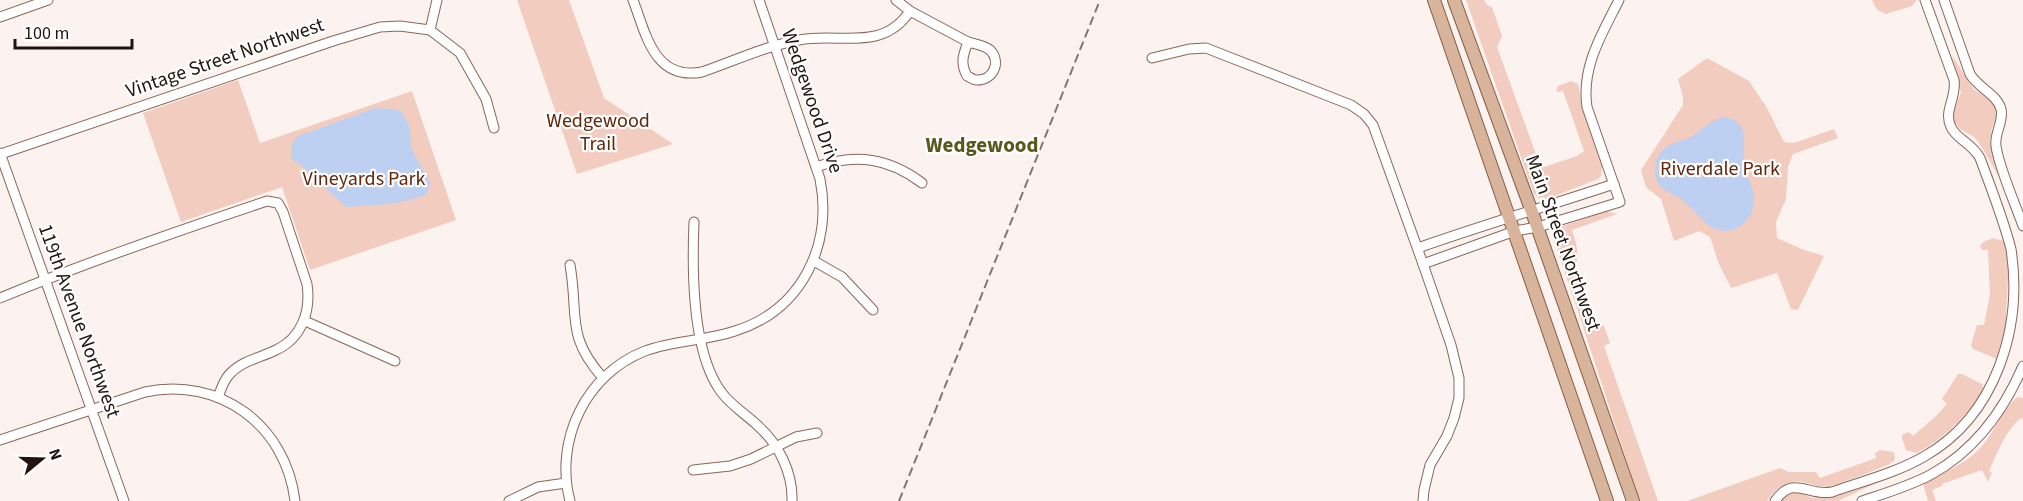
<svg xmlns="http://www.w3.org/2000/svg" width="2023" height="501" font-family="'Source Sans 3',sans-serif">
<rect width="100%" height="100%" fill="#fcf3f0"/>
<g fill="#f2ccbe">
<polygon points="517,0 569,0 604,98 673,144 577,174"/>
<polygon points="1466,0 1484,0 1487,5 1492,7 1502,36 1497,47 1541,168 1577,156 1584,151 1563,91 1556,92 1558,86 1571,81 1578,84 1583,108 1602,166 1601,176 1598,179 1547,199 1538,198 1534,194"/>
<polygon points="1872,0 1917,0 1912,6 1886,14 1877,10"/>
<polygon points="1952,55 1973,89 1990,99 1996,107 1996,119 1992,128 1990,141 2001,180 1979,143 1974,137 1960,129 1954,121 1954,110 1961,93"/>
<polygon points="1707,58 1749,81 1767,108 1784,142 1794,143 1834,129 1838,138 1793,154 1788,167 1786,199 1776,222 1777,238 1804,250 1824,256 1798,310 1791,309 1777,273 1731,288 1719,264 1710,237 1699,231 1674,241 1661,199 1646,187 1641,170 1683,105 1683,97 1678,79"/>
<polygon points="238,80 260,143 412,91 456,220 310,270 282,187 181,222 143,113"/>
<path d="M1607 211 1617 214 1572 230C1576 243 1581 255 1574 267L1593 317 1596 321 1604 326 1610 343 1604 346 1658 501H1640C1611 414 1584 327 1554 241L1555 232 1560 227Z"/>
<polygon points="1993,238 2004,241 2009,261 2006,316 2008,333 1997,359 1973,349 1971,345 1977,325 1984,325 1990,294 1988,250 1982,250 1980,246 1983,242"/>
<path d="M1958 374H1962L1982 384 1984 390C1966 416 1945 438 1917 453L1906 450 1902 438 1903 434 1909 432 1913 436 1936 416 1947 404 1942 399Z"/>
<path d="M2017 397 2023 398V419L2021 418C2005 431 1997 453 1989 471L1992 473 1988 482 1982 470 1942 484V486L1932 490 1936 501H1928L1923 483C1943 472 1967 464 1982 446 1995 431 2002 410 2017 397Z"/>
<path d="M1880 450 1894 452 1895 460 1888 465C1869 472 1849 481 1830 486 1820 488 1815 485 1807 483 1789 478 1776 487 1767 501H1687L1780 468 1789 472H1816L1820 478 1876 458 1875 453Z"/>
<path d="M1874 484 1838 501H1780C1800 483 1802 500 1823 498 1840 497 1858 488 1874 484Z"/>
</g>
<g fill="#bed0f1">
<path d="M375 108 395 109 402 112 410 128 411 148 430 182 427 194C402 205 373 205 346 207L304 168 292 159 291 146 296 137Z"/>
<path d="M1724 117C1732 118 1739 122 1742 129 1747 140 1742 154 1744 165 1746 175 1751 182 1753 191 1757 208 1748 227 1731 230 1707 236 1697 208 1679 198 1673 194 1665 192 1660 186 1651 173 1654 154 1668 146 1674 142 1682 141 1689 138 1702 131 1710 120 1724 117Z"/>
</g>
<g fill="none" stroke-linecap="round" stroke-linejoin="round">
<defs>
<g id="minor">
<polyline points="437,0 430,30 460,53 486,99 494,128"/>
<path d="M633 0C646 34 654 81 702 72 734 61 766 46 799 40 839 32 882 53 910 11"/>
<polyline points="896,0 910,11 968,42"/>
<path d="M1944 0 1970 74C1978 88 1997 94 2001 109 2004 122 1994 133 1996 146 1999 168 2015 203 2023 226"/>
<polyline points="0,17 48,0"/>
<path d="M968 42C975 44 984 45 990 50 1002 62 993 81 976 80 973 80 970 77 967 76 960 63 963 55 968 42Z"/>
<polyline points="1152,58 1189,49 1206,48 1351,105 1364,114 1373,125 1423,264 1451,345 1459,378 1459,398 1454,418 1447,436 1430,465 1424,490 1423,501"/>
<polyline points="0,153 124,501"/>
<polyline points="1,154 333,41 380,27 400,26 430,30"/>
<path d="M816 167C856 153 889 158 922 183"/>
<path d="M694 222C692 269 692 354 722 393 731 405 745 414 756 424 778 443 793 472 792 501"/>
<path d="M1418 248C1483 225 1548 206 1614 184"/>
<polyline points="814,261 842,277 873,310"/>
<path d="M1423 264 1515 231 1538 227 1620 202 1587 107C1581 67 1602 34 1619 0"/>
<path d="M570 265C579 316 565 335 603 378"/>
<path d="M0 298C87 262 177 231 267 201L278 203 283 212 307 284C311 311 302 338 276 350 260 358 240 361 228 376 223 382 221 390 218 397"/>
<polyline points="305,321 395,361"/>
<path d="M0 440 145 392C219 376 286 425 295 501"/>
<polyline points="693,470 730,466 751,459 796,437 817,433"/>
<polyline points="509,501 538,487 566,483"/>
<path d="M570 501C554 440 586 374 645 351 674 340 706 341 735 331 802 310 833 245 820 179L759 0"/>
<path d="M1775 501C1794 474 1808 497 1832 492 1863 481 1896 473 1925 456 1996 415 2023 328 2011 249 2003 218 1991 188 1980 158 1972 143 1956 139 1951 127 1943 111 1957 98 1954 80L1925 0"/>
<path d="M1862 501C1886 493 1910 486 1932 474 1975 450 2004 410 2023 366"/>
</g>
<g id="major">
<polyline points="1434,0 1607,501"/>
<polyline points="1454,0 1532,212 1633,501"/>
</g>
</defs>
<use href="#minor" stroke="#896659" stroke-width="11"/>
<use href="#major" stroke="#885c3f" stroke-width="14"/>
<use href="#minor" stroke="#fff" stroke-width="9"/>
<use href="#major" stroke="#d9b49c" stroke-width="12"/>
<polyline stroke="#827672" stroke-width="2" stroke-dasharray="9 4.5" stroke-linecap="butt" points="899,501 1100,0"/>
</g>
<g text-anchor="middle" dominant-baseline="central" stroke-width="4.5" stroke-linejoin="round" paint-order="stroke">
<g font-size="20" fill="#21140e" stroke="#fff">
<text transform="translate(225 58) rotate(-19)">Vintage Street Northwest</text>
<text transform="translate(812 101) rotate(71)">Wedgewood Drive</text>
<text transform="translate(1563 243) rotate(70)">Main Street Northwest</text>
<text transform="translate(79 321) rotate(70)">119th Avenue Northwest</text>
</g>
<g font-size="20" fill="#61260a" stroke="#fff">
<text x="598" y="121">Wedgewood<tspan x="598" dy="23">Trail</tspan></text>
<text x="1720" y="169">Riverdale Park</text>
<text x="364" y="179">Vineyards Park</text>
</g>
<g font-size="21" font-weight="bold" fill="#5b581c" stroke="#fff">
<text x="982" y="145">Wedgewood</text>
</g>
</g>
<g transform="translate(42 459) rotate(71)" stroke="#ffffff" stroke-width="4.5" paint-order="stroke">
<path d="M0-4.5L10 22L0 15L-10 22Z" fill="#21140e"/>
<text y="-9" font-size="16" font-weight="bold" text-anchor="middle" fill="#21140e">N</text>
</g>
<path d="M15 39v9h117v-9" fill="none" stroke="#21140e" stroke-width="3"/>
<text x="24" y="39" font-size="18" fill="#21140e" stroke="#ffffff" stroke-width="4.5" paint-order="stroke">100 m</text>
</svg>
